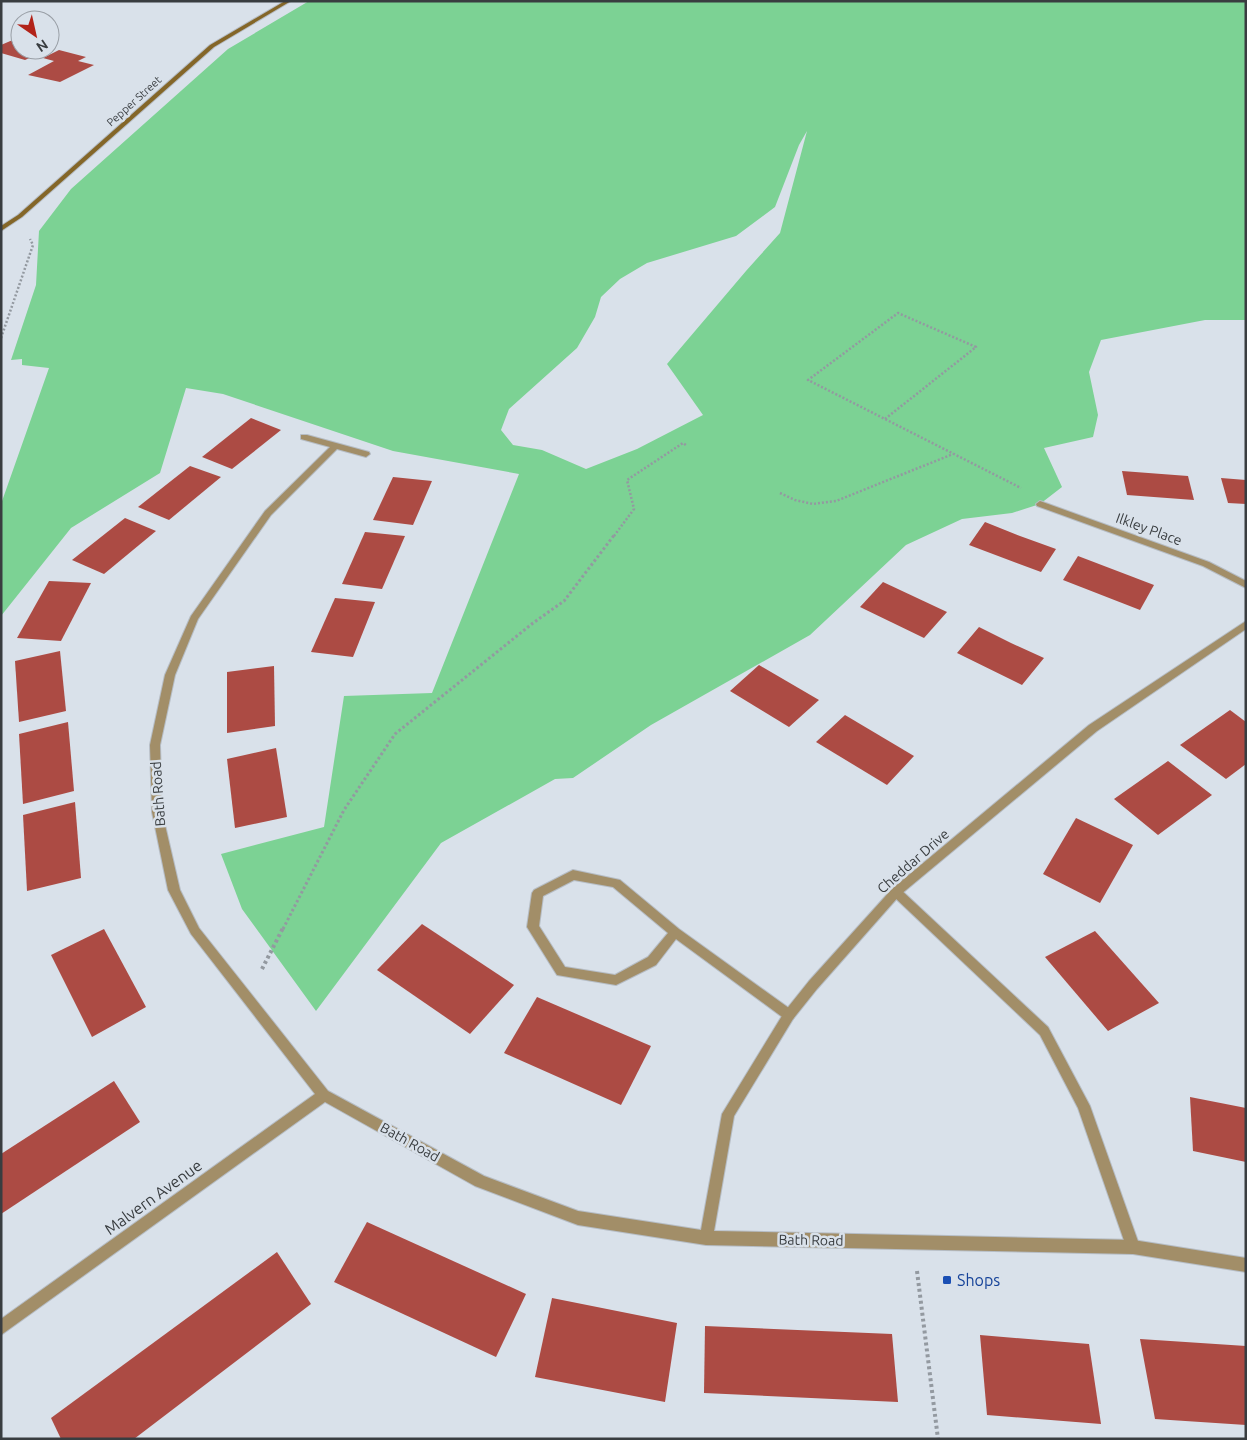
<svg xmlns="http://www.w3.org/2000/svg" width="1247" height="1440" font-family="Ubuntu,sans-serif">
<rect width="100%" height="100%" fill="#d9e1ea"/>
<path fill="#7cd294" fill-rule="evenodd" d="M309 1H1246V320H1205L1101 340 1089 372 1098 415 1093 437 1044 448 1062 487 1040 504 1012 513 962 519 906 545 810 635 651 725 573 778 555 779 441 843 316 1011 242 909 221 854 324 827 344 696 432 693 519 474 393 451 223 394 186 388 160 473 71 528 1 616V504L49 368 22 365V359L11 360 36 285 39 231 71 189 228 49ZM807 131 780 233 746 271 667 364 703 415 637 449 586 469 542 450 513 445 501 430 509 409 577 348 595 317 601 297 620 279 647 263 736 236 775 207 799 145Z"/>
<g fill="#ac4b44">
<polygon points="15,39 20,40 20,50 47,50 25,60 1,53 1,45"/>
<polygon points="59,50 86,57 78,61 94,65 60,82 28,75 54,61 43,58"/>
<polygon points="251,418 281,430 232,469 202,457"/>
<polygon points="190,466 221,477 169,520 138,507"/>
<polygon points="1122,471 1188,476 1194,500 1127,495"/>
<polygon points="393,477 432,481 413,525 373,520"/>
<polygon points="1221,478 1246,480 1246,504 1228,503"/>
<polygon points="125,518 156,531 104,574 72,560"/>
<polygon points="985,522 1020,536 1056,549 1041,572 969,545"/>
<polygon points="365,532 405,536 382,589 342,584"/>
<polygon points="1078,556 1154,585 1140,610 1063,580"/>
<polygon points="49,581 91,583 61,641 17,638"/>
<polygon points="883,582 947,612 924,638 860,607"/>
<polygon points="335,598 375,602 353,657 311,652"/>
<polygon points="979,627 1011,643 1044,658 1022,685 957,653"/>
<polygon points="60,651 66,711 19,722 15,661"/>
<polygon points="759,665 819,700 789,727 730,691"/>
<polygon points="274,666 275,726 227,733 227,672"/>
<polygon points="1230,710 1246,722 1246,764 1226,779 1180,745"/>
<polygon points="845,715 914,756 887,785 816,742"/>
<polygon points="68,722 74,791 23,804 19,734"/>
<polygon points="276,748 287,817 235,828 227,759"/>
<polygon points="1168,761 1212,795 1158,835 1114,799"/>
<polygon points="75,802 81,878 27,891 23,815"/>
<polygon points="1076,818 1133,845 1100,903 1043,874"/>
<polygon points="422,924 514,985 470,1034 377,970"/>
<polygon points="104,929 146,1007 92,1037 51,955"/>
<polygon points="1095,931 1159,1003 1108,1031 1045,957"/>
<polygon points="537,997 651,1046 621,1105 504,1053"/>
<polygon points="114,1081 140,1122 1,1214 1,1154"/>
<polygon points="1190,1097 1246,1108 1246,1162 1193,1151"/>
<polygon points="367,1222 526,1294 496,1357 334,1282"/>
<polygon points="277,1252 311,1304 134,1439 61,1439 51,1418"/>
<polygon points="552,1298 677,1323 665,1402 535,1377"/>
<polygon points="705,1326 892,1334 898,1402 704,1393"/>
<polygon points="980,1335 1089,1344 1101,1424 987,1415"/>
<polygon points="1140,1339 1246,1346 1246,1425 1155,1419"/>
</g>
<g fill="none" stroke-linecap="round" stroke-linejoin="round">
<defs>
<g id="lane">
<path d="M573 870 620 880 679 929 793 1011 795 1015 793 1019 789 1020 785 1019 676 939 656 965 616 985 557 975 527 927 532 893 534 890ZM574 880 613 887 668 933 648 957 615 975 565 967 539 926 543 896Z"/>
<polygon points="896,887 900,889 1048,1027 1090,1106 1140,1247 1138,1252 1133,1254 1128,1252 1078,1108 1040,1035 892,895 890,892 892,889"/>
</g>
<g id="street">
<polygon points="301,435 307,435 369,452 370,454 366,457 337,449 271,515 198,619 175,675 160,745 162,812 180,890 199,928 328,1091 484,1176 578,1211 701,1230 722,1114 785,1011 809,981 892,889 1089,725 1246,621 1246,629 1097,731 900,895 817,989 793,1019 734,1116 714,1231 1133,1240 1246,1258 1246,1272 1133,1254 706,1245 578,1225 475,1186 325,1102 1,1335 1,1319 315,1094 191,934 168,890 152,812 150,745 165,675 191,616 265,511 330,447 301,439"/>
<polygon points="1040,501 1209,562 1246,581 1246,588 1203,566 1037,506 1036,504"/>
</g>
<polygon id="secondary" points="285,1 291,1 214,47 22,217 1,231 1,226 18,215 210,45"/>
</defs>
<use href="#lane" stroke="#b6bdc5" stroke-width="2"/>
<use href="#street" stroke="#b6bdc5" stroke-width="2"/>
<use href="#secondary" stroke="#b6bdc5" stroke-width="2"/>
<g stroke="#9399a0" stroke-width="2.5" stroke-dasharray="2 2" stroke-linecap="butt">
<polyline points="1,338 33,245 30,239"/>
<polyline points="885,419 976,347 898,313 808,380 1021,488"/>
<polyline points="780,493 795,500 813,504 836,501 953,454"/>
<polyline points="614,536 634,509 627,480 683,443 687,446"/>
</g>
<polyline stroke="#9399a0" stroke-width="3" stroke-dasharray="2.5 2.5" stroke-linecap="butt" points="283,929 344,810 395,734 533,623 564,601 615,534"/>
<g stroke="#9399a0" stroke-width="4" stroke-dasharray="3 3" stroke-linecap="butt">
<polyline points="262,969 283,928"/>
<polyline points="917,1271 938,1439"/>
</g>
<use href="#lane" fill="#a28e68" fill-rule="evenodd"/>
<use href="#street" fill="#a28e68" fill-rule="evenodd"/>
<use href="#secondary" fill="#846628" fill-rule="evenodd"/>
</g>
<rect fill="#1a4fb4" stroke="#d9e1ea" stroke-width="2" x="942" y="1275" width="10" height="10" rx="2.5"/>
<g text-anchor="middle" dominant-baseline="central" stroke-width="5" stroke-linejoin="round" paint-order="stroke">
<g font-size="11" fill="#393d40" stroke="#d9e1ea">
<text transform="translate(134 101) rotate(-42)">Pepper Street</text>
</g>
<g font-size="14" fill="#393d40" stroke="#d9e1ea">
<text transform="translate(1149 529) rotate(20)">Ilkley Place</text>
<text transform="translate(158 794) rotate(-94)">Bath Road</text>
<text transform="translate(913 861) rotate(-41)">Cheddar Drive</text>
<text transform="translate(410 1142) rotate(29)">Bath Road</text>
<text transform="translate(811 1240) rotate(1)">Bath Road</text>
</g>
<g font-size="16" fill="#393d40" stroke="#d9e1ea">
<text transform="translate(153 1197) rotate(-36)">Malvern Avenue</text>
</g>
<g font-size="16" fill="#164399" stroke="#d9e1ea" text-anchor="start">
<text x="957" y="1280">Shops</text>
</g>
</g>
<rect width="1247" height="1440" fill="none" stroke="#393d40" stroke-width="5"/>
<g transform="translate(35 35) rotate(146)"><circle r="24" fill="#d9e1ea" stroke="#999fa6"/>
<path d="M0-4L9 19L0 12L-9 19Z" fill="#b22319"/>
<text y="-8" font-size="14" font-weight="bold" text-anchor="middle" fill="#393d40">N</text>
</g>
</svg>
